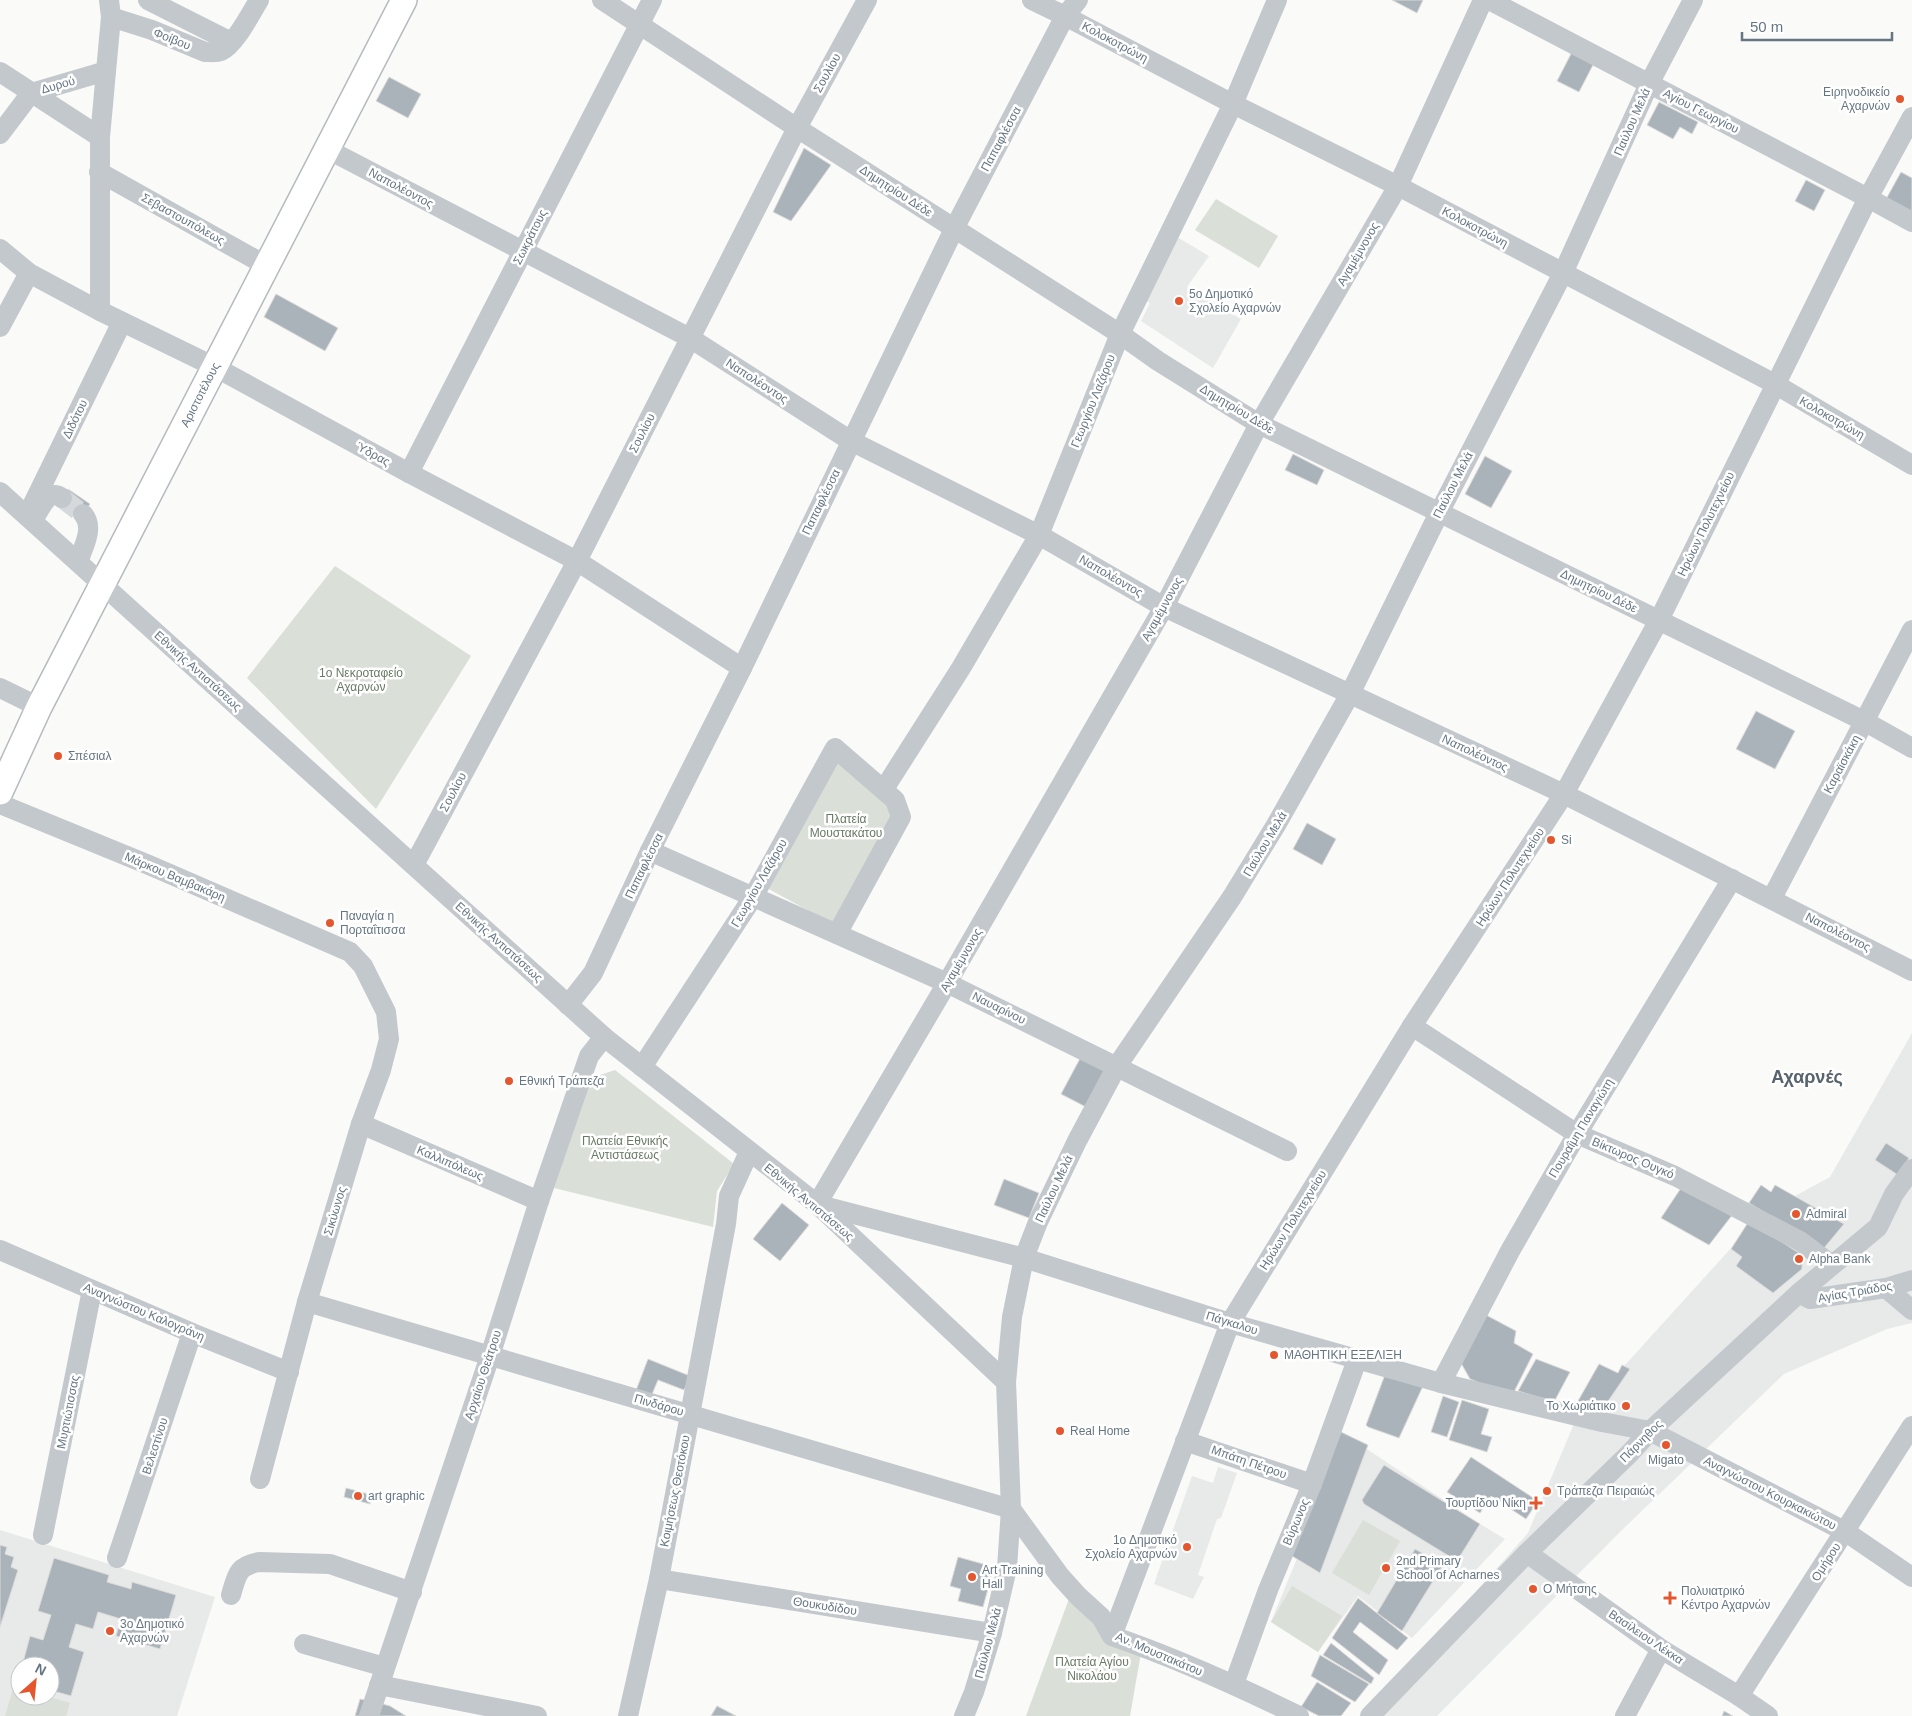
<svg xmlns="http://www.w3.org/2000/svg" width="1912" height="1716" font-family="Helvetica,sans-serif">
<rect width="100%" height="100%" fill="#fafaf8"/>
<g fill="#e8e9e9" fill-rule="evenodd">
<polygon points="1177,237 1209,256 1187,287 1241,319 1213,368 1141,321 1150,303 1144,300"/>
<polygon points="1912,1033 1912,1323 1887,1329 1784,1374 1620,1532 1437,1716 1359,1716 1391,1687 1528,1533 1576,1419 1762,1214 1830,1177"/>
<polygon points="1347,1436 1480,1524 1505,1539 1412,1638 1358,1596 1318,1652 1271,1622"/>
<polygon points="1218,1467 1237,1473 1221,1518 1217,1519 1198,1575 1204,1577 1193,1599 1154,1584 1192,1476 1213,1483"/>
<path d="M0 1530 215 1597 177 1716H0ZM20 1666H50V1696H20Z"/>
</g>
<g fill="#dadfd7">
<polygon points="1216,199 1278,236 1259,268 1195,230"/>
<polygon points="335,566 471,656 376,809 247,678"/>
<polygon points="838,760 887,803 895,823 833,924 765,887"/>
<polygon points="615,1070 734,1164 717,1191 713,1227 554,1188 588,1079"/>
<polygon points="1363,1520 1400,1541 1369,1595 1332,1573"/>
<polygon points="1292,1586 1342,1616 1318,1652 1271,1622"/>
<polygon points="1070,1596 1142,1647 1130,1716 1026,1716"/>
<polygon points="14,1686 20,1688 20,1696 47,1696 70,1703 66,1716 5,1716"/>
</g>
<g fill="#aab3b9" stroke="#dcdcda">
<polygon points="1392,0 1423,0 1417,13"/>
<polygon points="1572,52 1594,63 1579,92 1557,81"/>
<polygon points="389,77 421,94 408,118 376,101"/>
<polygon points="1659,102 1698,122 1692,134 1680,127 1673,139 1647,125"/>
<polygon points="804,148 831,165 791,221 773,212"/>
<polygon points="1901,172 1912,178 1912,216 1885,201"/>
<polygon points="1806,180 1825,190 1814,211 1795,201"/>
<polygon points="276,294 338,328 325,351 264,317"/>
<polygon points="1293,454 1324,470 1317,485 1285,470"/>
<polygon points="1485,456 1512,471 1491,508 1465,494"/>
<polygon points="68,489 90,504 79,519 58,504"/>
<polygon points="1756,711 1795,731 1775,769 1736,749"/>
<polygon points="1307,823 1336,839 1322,865 1293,849"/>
<polygon points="1083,1053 1108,1067 1086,1107 1061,1094"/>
<polygon points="1886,1143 1909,1158 1898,1175 1875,1160"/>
<polygon points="1004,1179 1039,1193 1029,1218 994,1205"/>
<polygon points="1761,1185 1771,1192 1775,1185 1844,1224 1824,1248 1749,1203"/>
<polygon points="1681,1188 1733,1214 1709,1245 1661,1218"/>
<polygon points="782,1203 809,1225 780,1261 753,1239"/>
<polygon points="1749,1221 1802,1255 1802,1269 1773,1293 1736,1266 1742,1257 1731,1249"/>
<polygon points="1486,1315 1516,1331 1514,1343 1533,1354 1512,1396 1470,1379 1461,1363"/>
<polygon points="648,1359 690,1376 684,1390 658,1380 650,1399 635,1393"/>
<polygon points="1536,1359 1570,1372 1554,1402 1518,1391"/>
<polygon points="1599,1364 1618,1373 1622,1365 1630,1369 1600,1413 1574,1408"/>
<polygon points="1386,1372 1423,1386 1399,1438 1368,1427 1366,1425"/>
<polygon points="1443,1396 1459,1402 1447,1437 1431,1432"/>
<polygon points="1462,1400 1489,1409 1481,1434 1492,1437 1487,1452 1449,1440"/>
<polygon points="1341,1432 1368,1445 1320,1573 1292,1556"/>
<polygon points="1471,1457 1538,1501 1526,1519 1491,1496 1480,1513 1447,1492"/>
<polygon points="1384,1465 1480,1524 1457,1561 1364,1504 1362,1500"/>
<polygon points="346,1488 372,1495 370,1504 344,1497"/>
<polygon points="0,1545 7,1547 5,1554 14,1557 11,1567 18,1570 0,1627"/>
<polygon points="1415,1549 1443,1565 1402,1631 1377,1613"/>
<polygon points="958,1557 994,1567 983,1607 958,1601 961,1589 950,1586"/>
<polygon points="54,1558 109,1575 107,1582 131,1589 132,1582 176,1595 160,1649 116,1636 121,1619 98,1612 93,1629 76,1624 69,1647 84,1652 71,1696 50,1690 50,1666 22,1666 30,1636 43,1640 51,1615 38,1611"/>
<polygon points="1358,1598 1408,1638 1397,1650 1360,1622 1353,1632 1388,1660 1379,1675 1332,1638"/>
<polygon points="1331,1643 1374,1678 1371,1684 1323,1655"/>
<polygon points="1320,1655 1369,1684 1355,1702 1311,1676"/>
<polygon points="1317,1682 1351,1703 1341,1716 1319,1716 1301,1707"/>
<polygon points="360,1699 369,1701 365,1716 355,1716"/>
<polygon points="375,1702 390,1706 406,1716 372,1716"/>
<polygon points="717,1706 736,1716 711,1716"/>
<polygon points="717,1706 736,1716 711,1716"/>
<polygon points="1724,1711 1733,1716 1722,1716"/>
</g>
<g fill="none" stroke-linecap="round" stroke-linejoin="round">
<polyline stroke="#d5d9db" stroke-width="20" stroke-dasharray="20 10" stroke-linecap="butt" points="62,498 83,514"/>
<defs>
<g id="major">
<path id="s1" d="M0 792 39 707 404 0"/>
</g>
</defs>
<use href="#major" stroke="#b5babe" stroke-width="28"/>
<g stroke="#c3c8cc" stroke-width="20">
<polyline points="148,0 231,42"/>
<polyline points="602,0 797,128 1120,334 1158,361 1259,424 1864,721 1912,748"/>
<polyline points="1032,0 1065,16 1233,104 1398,186 1775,384 1912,465"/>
<polyline points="1489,0 1868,198 1912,222"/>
<path d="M111 17 152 30 205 52C210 52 216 53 221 51 235 45 251 13 259 0"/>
<polyline points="0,72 100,137"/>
<polyline points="0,134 31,93 106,71"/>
<polyline points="327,149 690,338 851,441 1039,535 1164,607 1564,794 1912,971"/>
<polyline points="99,172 267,266"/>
<polyline points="0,249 29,273 100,311 215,367 409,473 577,561 742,668"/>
<polyline points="100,311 100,137 111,17 109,0"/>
<polyline points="0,327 29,273"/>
<polyline points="409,473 652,0"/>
<polyline points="0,492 604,1037 817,1204 1006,1382"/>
<path d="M36 515C42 506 49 488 62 498"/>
<polyline points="27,516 122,322"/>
<path d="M78 562C83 548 95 527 83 514"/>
<polyline points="0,688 39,707"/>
<polyline points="884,789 961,668 1039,535 1120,334 1233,104 1277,0"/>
<polyline points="0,804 149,865 350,952 363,966 386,1012 389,1039 381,1070 361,1124 307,1302 260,1479"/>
<polyline points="650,851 947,983 1287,1151"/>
<polyline points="414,865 577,561 797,128 867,0"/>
<polyline points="1772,898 1912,630"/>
<polyline points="568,1005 593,973 650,851 742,668 954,229 1065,16 1078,0"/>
<polyline points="1412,1026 1577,1134 1675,1176 1800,1241 1832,1265"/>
<polyline points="642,1067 753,897 835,748 895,800 901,817 837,934"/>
<polyline points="361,1124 539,1201"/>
<polyline points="817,1204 947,983 1164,607 1259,424 1398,186 1483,0"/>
<polyline points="819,1205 1024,1258 1230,1323 1441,1383 1602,1422 1650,1431 1846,1532 1912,1577"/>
<polyline points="0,1250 192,1333 289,1372"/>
<polyline points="1886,1288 1912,1310"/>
<polyline points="1799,1293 1810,1299 1886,1288 1912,1280"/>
<polyline points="307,1302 1011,1509"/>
<polyline points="1441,1383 1510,1251 1577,1134 1732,879"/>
<polyline points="1185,1441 1312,1484"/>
<path d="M1011 1509 1060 1576 1078 1596 1101 1617 1112 1636C1176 1658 1238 1686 1299 1716"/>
<polyline points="43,1535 92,1290"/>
<polyline points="1527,1553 1661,1649 1739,1696 1768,1716"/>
<polyline points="117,1558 192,1333"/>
<polyline points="659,1579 992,1633"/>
<path d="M231 1595C237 1575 237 1566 259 1562L330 1564 412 1592"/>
<polyline points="1112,1636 1230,1323 1412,1026 1564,794 1659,620 1868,198 1912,117"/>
<polyline points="304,1644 385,1667"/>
<polyline points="1234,1684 1268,1590 1312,1484 1357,1360"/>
<polyline points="379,1685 537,1716"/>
<polyline points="1739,1696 1912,1426"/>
<polyline points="369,1716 490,1356 539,1201 589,1056 604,1037"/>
<polyline points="628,1716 659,1579 726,1224 729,1196 749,1152"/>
<polyline points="964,1716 974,1692 992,1633 1007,1568 1011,1509 1006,1382 1012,1317 1024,1258 1038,1222 1077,1141 1117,1066 1232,897 1276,825 1350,694 1439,513 1563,273 1649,84 1693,0"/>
<polyline points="1370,1716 1527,1553 1630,1453 1650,1431 1799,1293 1878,1227 1894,1194 1912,1169"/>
<polyline points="1625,1716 1661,1649"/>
</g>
<use href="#major" stroke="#fff" stroke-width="25"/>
</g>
<g fill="#e4572e" stroke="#fff" stroke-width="2">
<circle cx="1900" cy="99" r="5"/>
<circle cx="1179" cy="301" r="5"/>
<circle cx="58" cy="756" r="5"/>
<circle cx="1551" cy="840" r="5"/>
<circle cx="330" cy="923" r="5"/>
<circle cx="509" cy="1081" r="5"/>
<circle cx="1796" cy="1214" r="5"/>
<circle cx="1799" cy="1259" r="5"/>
<circle cx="1274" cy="1355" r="5"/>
<circle cx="1626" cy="1406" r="5"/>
<circle cx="1060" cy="1431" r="5"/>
<circle cx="1666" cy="1445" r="5"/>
<circle cx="1547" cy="1491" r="5"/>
<circle cx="358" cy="1496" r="5"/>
<path d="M1533.5 1495.5h5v5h5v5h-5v5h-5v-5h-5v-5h5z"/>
<circle cx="1187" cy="1547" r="5"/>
<circle cx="1386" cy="1568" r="5"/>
<circle cx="972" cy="1577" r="5"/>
<circle cx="1533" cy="1589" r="5"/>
<path d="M1667.5 1590.5h5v5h5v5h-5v5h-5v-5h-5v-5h5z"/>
<circle cx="110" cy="1631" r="5"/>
</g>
<g text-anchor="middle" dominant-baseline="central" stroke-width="5" stroke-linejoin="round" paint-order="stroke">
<g font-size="12" fill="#657683" stroke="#fff">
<text transform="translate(172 39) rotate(22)">Φοίβου</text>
<text transform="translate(1115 42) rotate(28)">Κολοκοτρώνη</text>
<text transform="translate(827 73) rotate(-61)">Σουλίου</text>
<text transform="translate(58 85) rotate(-16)">Δυρού</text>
<text transform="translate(1701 111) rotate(27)">Αγίου Γεωργίου</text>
<text transform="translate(1632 122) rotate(-66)">Παύλου Μελά</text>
<text transform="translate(1001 139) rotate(-62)">Παπαφλέσσα</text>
<text transform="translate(401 188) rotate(28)">Ναπολέοντος</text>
<text transform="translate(896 191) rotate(33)">Δημητρίου Δέδε</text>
<text transform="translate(183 219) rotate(29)">Σεβαστουπόλεως</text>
<text transform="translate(1475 227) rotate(28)">Κολοκοτρώνη</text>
<text transform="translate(530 237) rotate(-63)">Σωκράτους</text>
<text transform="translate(1358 254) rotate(-60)">Αγαμέμνονος</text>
<text transform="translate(757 381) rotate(33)">Ναπολέοντος</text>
<text stroke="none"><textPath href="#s1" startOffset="445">Αριστοτέλους</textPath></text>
<text transform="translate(1093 401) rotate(-68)">Γεωργίου Λαζάρου</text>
<text transform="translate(1237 409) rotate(31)">Δημητρίου Δέδε</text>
<text transform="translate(1832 418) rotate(30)">Κολοκοτρώνη</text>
<text transform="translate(75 419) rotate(-64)">Διδότου</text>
<text transform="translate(642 433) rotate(-63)">Σουλίου</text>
<text transform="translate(373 454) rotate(29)">Ύδρας</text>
<text transform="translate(1453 485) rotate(-63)">Παύλου Μελά</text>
<text transform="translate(821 502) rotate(-64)">Παπαφλέσσα</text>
<text transform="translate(1706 524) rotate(-64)">Ηρώων Πολυτεχνείου</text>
<text transform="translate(1111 576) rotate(30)">Ναπολέοντος</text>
<text transform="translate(1599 591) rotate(26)">Δημητρίου Δέδε</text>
<text transform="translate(1162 609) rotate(-61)">Αγαμέμνονος</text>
<text transform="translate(198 671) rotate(42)">Εθνικής Αντιστάσεως</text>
<text transform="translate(1475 753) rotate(25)">Ναπολέοντος</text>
<text transform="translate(1842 764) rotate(-62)">Καραϊσκάκη</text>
<text transform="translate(453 792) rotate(-62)">Σουλίου</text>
<text transform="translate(1265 844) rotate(-59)">Παύλου Μελά</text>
<text transform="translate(644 866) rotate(-64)">Παπαφλέσσα</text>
<text transform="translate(175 877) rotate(23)">Μάρκου Βαμβακάρη</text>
<text transform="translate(1510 877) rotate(-57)">Ηρώων Πολυτεχνείου</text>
<text transform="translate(759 883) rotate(-60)">Γεωργίου Λαζάρου</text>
<text transform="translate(1838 932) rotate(27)">Ναπολέοντος</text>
<text transform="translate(499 942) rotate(42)">Εθνικής Αντιστάσεως</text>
<text transform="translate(961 960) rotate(-60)">Αγαμέμνονος</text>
<text transform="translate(999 1008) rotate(26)">Ναυαρίνου</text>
<text transform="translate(1581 1128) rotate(-59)">Πουραΐμη Παναγιώτη</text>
<text transform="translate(1633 1158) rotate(23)">Βίκτωρος Ουγκό</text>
<text transform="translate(450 1163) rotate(23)">Καλλιπόλεως</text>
<text transform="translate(1054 1189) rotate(-65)">Παύλου Μελά</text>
<text transform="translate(809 1202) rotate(40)">Εθνικής Αντιστάσεως</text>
<text transform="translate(335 1211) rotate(-73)">Σικύωνος</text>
<text transform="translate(1293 1220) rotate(-58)">Ηρώων Πολυτεχνείου</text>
<text transform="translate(1855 1292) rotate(-10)">Αγίας Τριάδος</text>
<text transform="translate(144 1312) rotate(23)">Αναγνώστου Καλογράνη</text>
<text transform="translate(1232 1323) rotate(17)">Πάγκαλου</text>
<text transform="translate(483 1375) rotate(-72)">Αρχαίου Θεάτρου</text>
<text transform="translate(659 1405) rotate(16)">Πινδάρου</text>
<text transform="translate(68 1412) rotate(-79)">Μυρτιώτισσας</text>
<text transform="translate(1641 1441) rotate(-45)">Πάρνηθος</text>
<text transform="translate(155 1446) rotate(-72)">Βελεστίνου</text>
<text transform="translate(1249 1462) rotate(19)">Μπάτη Πέτρου</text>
<text transform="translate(675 1491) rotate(-79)">Κοιμήσεως Θεοτόκου</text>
<text transform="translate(1770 1493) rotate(27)">Αναγνώστου Κουρκακιώτου</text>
<text transform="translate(1296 1522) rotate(-67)">Βύρωνος</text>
<text transform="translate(1826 1562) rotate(-57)">Ομήρου</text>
<text transform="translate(825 1606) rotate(9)">Θουκυδίδου</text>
<text transform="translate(1646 1637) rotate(34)">Βασίλειου Λέκκα</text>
<text transform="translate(988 1643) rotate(-75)">Παύλου Μελά</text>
<text transform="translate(1159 1654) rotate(23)">Αν. Μουστακάτου</text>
</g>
<g font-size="12" fill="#657683" stroke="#fff" text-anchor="start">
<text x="1890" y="92" text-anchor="end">Ειρηνοδικείο<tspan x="1890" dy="14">Αχαρνών</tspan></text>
<text x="1189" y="294">5ο Δημοτικό<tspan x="1189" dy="14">Σχολείο Αχαρνών</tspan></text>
<text x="68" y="756">Σπέσιαλ</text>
<text x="1561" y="840">Si</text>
<text x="340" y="916">Παναγία η<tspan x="340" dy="14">Πορταΐτισσα</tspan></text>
<text x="519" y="1081">Εθνική Τράπεζα</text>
<text x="1806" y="1214">Admiral</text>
<text x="1809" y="1259">Alpha Bank</text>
<text x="1284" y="1355">ΜΑΘΗΤΙΚΗ ΕΞΕΛΙΞΗ</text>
<text x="1616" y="1406" text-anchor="end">Το Χωριάτικο</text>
<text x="1070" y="1431">Real Home</text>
<text x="1666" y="1460" text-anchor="middle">Migato</text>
<text x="1557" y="1491">Τράπεζα Πειραιώς</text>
<text x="368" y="1496">art graphic</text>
<text x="1526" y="1503" text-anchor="end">Τουρτίδου Νίκη</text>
<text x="1177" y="1540" text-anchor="end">1ο Δημοτικό<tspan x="1177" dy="14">Σχολείο Αχαρνών</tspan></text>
<text x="1396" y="1561">2nd Primary<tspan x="1396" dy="14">School of Acharnes</tspan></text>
<text x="982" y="1570">Art Training<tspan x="982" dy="14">Hall</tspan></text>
<text x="1543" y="1589">Ο Μήτσης</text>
<text x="1681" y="1591">Πολυιατρικό<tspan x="1681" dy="14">Κέντρο Αχαρνών</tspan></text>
<text x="120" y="1624">3ο Δημοτικό<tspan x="120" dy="14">Αχαρνών</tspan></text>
</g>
<g font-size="12" fill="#687a64" stroke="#fff">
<text x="361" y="673">1ο Νεκροταφείο<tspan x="361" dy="14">Αχαρνών</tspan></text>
<text x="846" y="819">Πλατεία<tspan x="846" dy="14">Μουστακάτου</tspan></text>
<text x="625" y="1141">Πλατεία Εθνικής<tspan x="625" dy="14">Αντιστάσεως</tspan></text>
<text x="1092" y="1662">Πλατεία Αγίου<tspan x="1092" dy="14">Νικολάου</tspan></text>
</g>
<g font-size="18" font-weight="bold" fill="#57646e" stroke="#fff">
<text x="1807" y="1077">Αχαρνές</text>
</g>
</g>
<g transform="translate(35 1681) rotate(27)"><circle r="24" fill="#ffffff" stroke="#c1c8cd"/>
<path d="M0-4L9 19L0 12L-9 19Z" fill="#e4572e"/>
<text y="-8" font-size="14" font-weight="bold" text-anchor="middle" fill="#657683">N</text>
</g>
<path d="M1742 32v8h150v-8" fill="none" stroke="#657683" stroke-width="2.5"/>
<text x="1750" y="32" font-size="15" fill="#657683" stroke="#ffffff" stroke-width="4" paint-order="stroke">50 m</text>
</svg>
